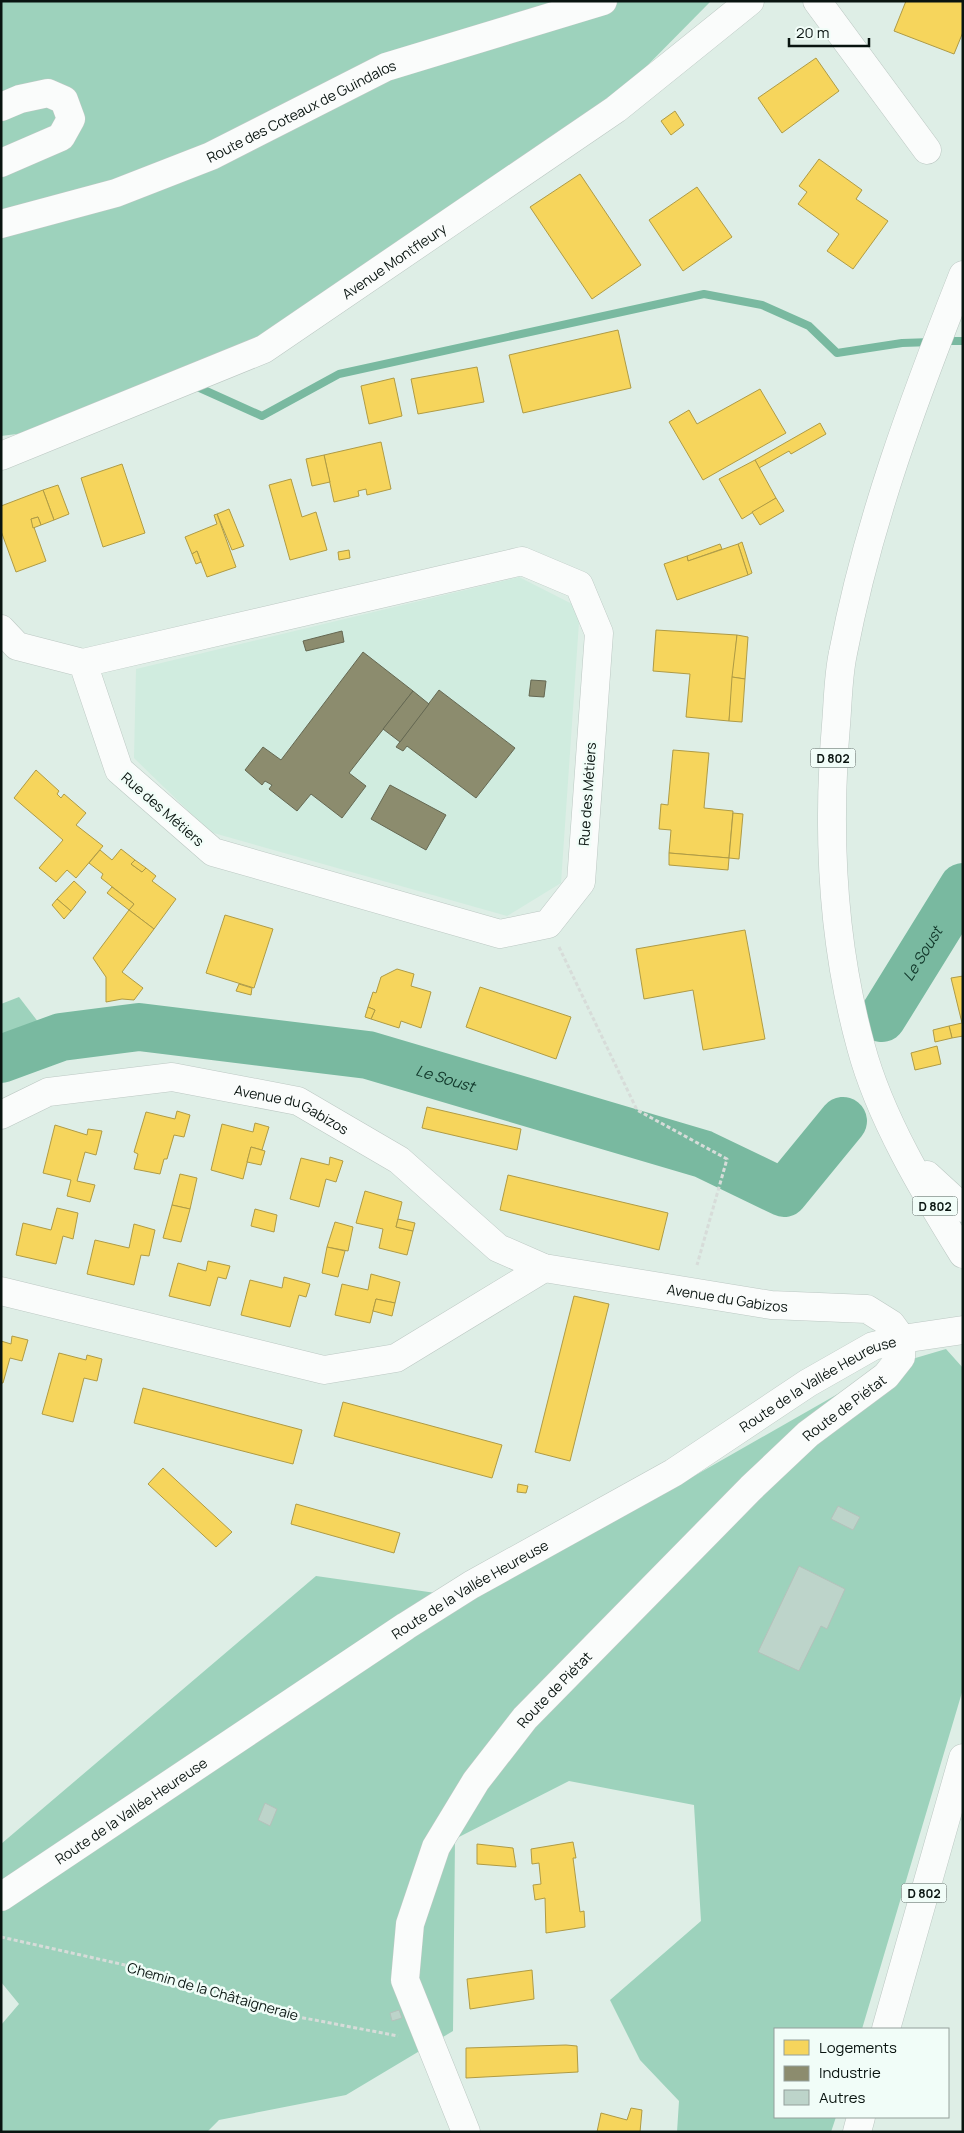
<svg xmlns="http://www.w3.org/2000/svg" width="964" height="2133" font-family="Manrope,sans-serif">
<rect width="100%" height="100%" fill="#deeee6"/>
<polygon fill="#d0ecdf" points="519,577 580,608 561,883 507,916 210,832 134,758 136,669"/>
<g fill="#9dd2bc">
<polygon points="1,1 711,1 631,82 258,347 80,426 1,436"/>
<polygon points="19,997 52,1040 1,1080 1,1004"/>
<polygon points="946,1349 963,1368 963,1689 862,2029 775,2029 775,2117 836,2117 831,2132 677,2132 679,2101 640,2060 610,2000 701,1921 694,1805 569,1781 455,1839 453,2031 346,2095 219,2120 207,2132 1,2132 1,2025 19,2004 1,1982 1,1844 316,1576 471,1598 673,1488 885,1367"/>
</g>
<g fill="#f6d55c" stroke="#af9b45">
<polygon points="906,1 963,1 963,32 954,54 894,31"/>
<polygon points="816,58 839,91 782,133 758,98"/>
<polygon points="675,111 684,125 671,135 661,121"/>
<polygon points="819,159 862,190 856,199 888,221 853,269 827,251 839,234 798,204 807,192 799,186"/>
<polygon points="580,174 641,265 592,299 530,207"/>
<polygon points="697,187 732,237 683,271 649,220"/>
<polygon points="618,330 631,388 523,413 509,355"/>
<polygon points="477,367 484,402 418,414 411,379"/>
<polygon points="394,378 402,416 369,424 361,386"/>
<polygon points="760,389 786,433 703,480 669,422 689,410 697,424"/>
<polygon points="820,423 826,434 791,454 789,451 759,468 755,460"/>
<polygon points="381,442 391,489 367,495 366,489 358,491 359,496 334,502 324,455"/>
<polygon points="324,455 330,482 312,486 306,459"/>
<polygon points="755,460 776,498 742,519 719,479"/>
<polygon points="122,464 145,533 103,547 81,478"/>
<polygon points="291,479 302,517 316,512 327,550 290,560 269,485"/>
<polygon points="58,485 69,514 54,520 43,490"/>
<polygon points="43,490 54,520 41,525 38,517 31,519 46,561 16,572 1,531 1,506"/>
<polygon points="776,498 784,511 760,525 752,512"/>
<polygon points="229,509 244,546 232,550 217,514"/>
<polygon points="217,514 236,567 207,577 197,551 192,554 185,537 217,524 214,515"/>
<polygon points="38,517 41,525 33,528 31,519"/>
<polygon points="742,542 752,573 748,575 738,544"/>
<polygon points="720,544 722,549 688,561 687,556"/>
<polygon points="738,544 748,575 677,600 664,564 687,556 688,561"/>
<polygon points="349,550 350,558 339,560 338,552"/>
<polygon points="197,551 201,562 196,564 192,554"/>
<polygon points="656,630 737,635 729,721 686,717 690,674 653,671"/>
<polygon points="737,635 748,637 745,679 732,677"/>
<polygon points="732,677 745,679 742,722 729,721"/>
<polygon points="673,750 709,753 704,808 733,811 729,858 669,853 671,830 659,829 661,804 668,805"/>
<polygon points="36,770 59,791 57,794 61,798 64,794 86,813 76,825 103,846 76,878 67,870 56,882 39,868 63,840 14,798"/>
<polygon points="733,813 743,814 739,859 729,858"/>
<polygon points="121,849 135,860 131,864 142,872 146,868 156,876 152,881 176,899 154,929 129,910 134,904 101,878 103,874 89,863 100,850 112,860"/>
<polygon points="669,853 729,858 728,870 669,865"/>
<polygon points="135,860 146,868 142,872 131,864"/>
<polygon points="74,881 86,892 71,911 57,899"/>
<polygon points="112,887 134,904 129,910 107,893"/>
<polygon points="57,899 71,911 64,919 52,905"/>
<polygon points="129,910 154,929 122,972 143,988 134,1000 122,999 106,1002 106,977 93,958"/>
<polygon points="225,915 273,929 254,988 206,973"/>
<polygon points="745,930 765,1039 703,1050 693,990 644,999 636,949"/>
<polygon points="397,969 414,974 411,986 431,992 421,1028 401,1021 399,1028 371,1019 375,1010 368,1007 373,992 376,993 381,977"/>
<polygon points="963,976 963,1036 952,1038 949,1026 962,1023 951,978"/>
<polygon points="239,984 252,988 251,995 236,991"/>
<polygon points="480,987 571,1017 556,1059 466,1027"/>
<polygon points="368,1007 375,1010 371,1019 365,1017"/>
<polygon points="949,1026 952,1038 935,1042 933,1030"/>
<polygon points="937,1046 941,1064 915,1070 911,1053"/>
<polygon points="427,1107 521,1129 517,1150 422,1128"/>
<polygon points="177,1111 190,1115 184,1137 174,1135 167,1159 164,1159 160,1174 134,1169 138,1154 134,1152 146,1112 175,1119"/>
<polygon points="255,1123 269,1127 262,1150 251,1147 243,1179 211,1170 222,1124 253,1132"/>
<polygon points="55,1125 87,1135 88,1129 102,1131 96,1155 85,1152 77,1181 95,1185 90,1202 67,1196 71,1180 43,1173"/>
<polygon points="251,1147 265,1151 261,1165 247,1162"/>
<polygon points="330,1157 343,1161 336,1182 326,1179 319,1207 290,1199 301,1158 329,1165"/>
<polygon points="180,1174 197,1178 190,1209 172,1205"/>
<polygon points="508,1175 668,1213 659,1250 500,1210"/>
<polygon points="365,1191 402,1202 396,1227 413,1231 407,1255 379,1248 383,1229 356,1223"/>
<polygon points="172,1205 190,1209 181,1242 163,1238"/>
<polygon points="57,1208 78,1213 73,1239 63,1236 56,1264 16,1255 23,1223 51,1230"/>
<polygon points="255,1209 277,1215 274,1232 251,1226"/>
<polygon points="398,1219 415,1223 413,1231 396,1227"/>
<polygon points="335,1222 353,1227 348,1251 327,1247"/>
<polygon points="134,1224 155,1230 149,1256 141,1255 134,1285 87,1274 95,1240 129,1248"/>
<polygon points="327,1247 345,1251 338,1277 322,1273"/>
<polygon points="208,1261 230,1266 226,1279 218,1277 210,1306 169,1296 178,1263 206,1271"/>
<polygon points="371,1274 400,1282 395,1303 376,1299 370,1323 335,1315 342,1284 368,1290"/>
<polygon points="284,1277 310,1284 306,1297 299,1295 290,1327 241,1315 250,1280 282,1288"/>
<polygon points="574,1296 609,1304 570,1461 535,1452"/>
<polygon points="376,1299 395,1303 392,1316 373,1311"/>
<polygon points="12,1336 28,1340 22,1361 10,1358 3,1383 1,1383 1,1341 11,1344"/>
<polygon points="59,1353 86,1360 87,1355 102,1359 97,1381 84,1378 73,1422 42,1414"/>
<polygon points="143,1388 302,1430 293,1464 134,1423"/>
<polygon points="343,1402 502,1445 492,1478 334,1436"/>
<polygon points="163,1468 232,1532 216,1547 148,1484"/>
<polygon points="518,1484 528,1486 526,1493 517,1492"/>
<polygon points="296,1504 400,1533 394,1553 291,1524"/>
<polygon points="573,1842 576,1858 573,1858 580,1912 584,1911 585,1927 546,1933 545,1898 535,1900 533,1885 541,1884 539,1863 532,1864 531,1849"/>
<polygon points="477,1844 513,1848 516,1867 477,1864"/>
<polygon points="532,1970 534,1999 470,2009 467,1979"/>
<polygon points="566,2045 577,2046 578,2072 466,2078 466,2048"/>
<polygon points="631,2108 642,2110 640,2132 597,2132 601,2113 627,2120"/>
</g>
<g fill="#8c8c6e" stroke="#656852">
<polygon points="342,631 344,642 306,651 303,641"/>
<polygon points="363,652 413,691 349,773 366,786 342,818 311,794 297,811 269,789 272,785 265,781 262,785 245,770 263,747 281,760"/>
<polygon points="531,680 546,681 544,697 529,696"/>
<polygon points="439,690 515,748 476,798 407,746 403,751 396,747"/>
<polygon points="413,691 429,704 400,742 383,729"/>
<polygon points="390,785 446,815 426,850 371,819"/>
</g>
<g fill="none" stroke-linecap="round" stroke-linejoin="round">
<g stroke="#79b9a0" stroke-width="8">
<polyline points="944,341 963,341"/>
<polyline points="193,385 262,416 339,374 704,294 762,305 809,326 837,353 902,343 932,342"/>
</g>
<g stroke="#79b9a0" stroke-width="48">
<path id="s1" d="M882 1018 963 887"/>
<path id="s2" d="M1 1059 61 1037 139 1027 368 1055 703 1154 784 1193 843 1121"/>
</g>
</g>
<g fill="#bdd4ca" stroke="#b4c1bb">
<polygon points="838,1506 860,1517 853,1530 831,1519"/>
<polygon points="799,1566 845,1589 827,1629 821,1626 799,1671 758,1652"/>
<polygon points="265,1803 277,1809 270,1826 258,1820"/>
<polygon points="399,2010 402,2018 392,2021 390,2013"/>
</g>
<g fill="none" stroke-linecap="round" stroke-linejoin="round">
<defs>
<g id="street">
<polyline points="817,1 927,150"/>
<polyline points="1,107 20,99 48,93 64,100 71,119 61,137 1,163"/>
<path id="s3" d="M1 224 116 193 211 156 386 67 603 1"/>
<path id="s4" d="M1 456 264 349 616 109 750 1"/>
<polyline points="1,629 17,646 83,663 522,561 579,585 599,633 581,882 548,924 500,934 213,852 119,770 83,663"/>
<path id="s5" d="M1 1115 48 1092 172 1077 298 1101 399 1160 498 1248 544 1268 771 1305 867 1309 891 1324 902 1339"/>
<polyline points="1,1291 324,1370 396,1358 544,1268"/>
</g>
<g id="secondary">
<path id="s6" d="M1 1897 406 1626 471 1585 673 1473 808 1383 873 1346 902 1339 963 1330"/>
<path id="s7" d="M466 2132 405 1980 410 1924 436 1847 476 1781 525 1718 751 1488 808 1434 886 1376 901 1357 902 1339"/>
</g>
<g id="primary">
<path d="M963 275C914 399 868 522 843 653 838 676 838 701 836 725 827 832 832 942 861 1047 880 1118 924 1191 963 1254"/>
<polyline points="927,1175 963,1208"/>
<polyline points="886,2029 963,1758"/>
<polyline points="857,2132 861,2117"/>
</g>
</defs>
<use href="#street" stroke="#bcc8c3" stroke-width="29"/>
<use href="#secondary" stroke="#bcc8c3" stroke-width="29"/>
<use href="#primary" stroke="#bcc8c3" stroke-width="29"/>
<g stroke="#d7dcd9" stroke-width="3" stroke-dasharray="4 2.5" stroke-linecap="butt">
<polyline points="559,947 637,1110 727,1159 697,1265"/>
<polyline points="1,1937 125,1965 283,2014 398,2036"/>
</g>
<use href="#street" stroke="#fafcfb" stroke-width="28"/>
<use href="#secondary" stroke="#fafcfb" stroke-width="28"/>
<use href="#primary" stroke="#fafcfb" stroke-width="28"/>
</g>
<g text-anchor="middle" dominant-baseline="central" stroke-width="5" stroke-linejoin="round" paint-order="stroke">
<g fill="#f1fdf8" stroke="#4f5a56" stroke-width="1">
<rect x="810.5" y="748.5" width="45" height="19" rx="4"/>
<rect x="912.5" y="1196.5" width="45" height="19" rx="4"/>
<rect x="901.5" y="1883.5" width="45" height="19" rx="4"/>
</g>
<g font-size="12" font-weight="bold" fill="#091410">
<text x="833" y="758">D 802</text>
<text x="935" y="1206">D 802</text>
<text x="924" y="1893">D 802</text>
</g>
<g font-size="14" fill="#091410" stroke="#f1fdf8">
<text stroke="none"><textPath href="#s3" startOffset="322">Route des Coteaux de Guindalos</textPath></text>
<text stroke="none"><textPath href="#s4" startOffset="441">Avenue Montfleury</textPath></text>
<text transform="translate(587 794) rotate(-86)">Rue des Métiers</text>
<text transform="translate(163 809) rotate(41)">Rue des Métiers</text>
<text stroke="none"><textPath href="#s5" startOffset="302">Avenue du Gabizos</textPath></text>
<text stroke="none"><textPath href="#s5" startOffset="791">Avenue du Gabizos</textPath></text>
<text stroke="none"><textPath href="#s6" startOffset="966">Route de la Vallée Heureuse</textPath></text>
<text stroke="none"><textPath href="#s7" startOffset="904">Route de Piétat</textPath></text>
<text stroke="none"><textPath href="#s6" startOffset="561">Route de la Vallée Heureuse</textPath></text>
<text stroke="none"><textPath href="#s7" startOffset="499">Route de Piétat</textPath></text>
<text stroke="none"><textPath href="#s6" startOffset="156">Route de la Vallée Heureuse</textPath></text>
<text transform="translate(213 1991) rotate(16)">Chemin de la Châtaigneraie</text>
</g>
<g font-size="15" font-style="italic" fill="#12382b" stroke="#f1fdf8">
<text stroke="none"><textPath href="#s1" startOffset="76">Le Soust</textPath></text>
<text stroke="none"><textPath href="#s2" startOffset="454">Le Soust</textPath></text>
</g>
</g>
<rect width="964" height="2133" fill="none" stroke="#091410" stroke-width="5"/>
<rect x="774" y="2028" width="175" height="90" fill="#f1fdf8" stroke="#94a09b"/>
<rect x="784" y="2040" width="25" height="15" fill="#f6d55c" stroke="#94a09b"/>
<text x="819" y="2053" font-size="15" fill="#091410">Logements</text>
<rect x="784" y="2066" width="25" height="15" fill="#8c8c6e" stroke="#94a09b"/>
<text x="819" y="2078" font-size="15" fill="#091410">Industrie</text>
<rect x="784" y="2090" width="25" height="15" fill="#bdd4ca" stroke="#94a09b"/>
<text x="819" y="2103" font-size="15" fill="#091410">Autres</text>
<path d="M789 38v8h80v-8" fill="none" stroke="#091410" stroke-width="2.5"/>
<text x="796" y="38" font-size="15" fill="#091410" stroke="#f1fdf8" stroke-width="4" paint-order="stroke">20 m</text>
</svg>
